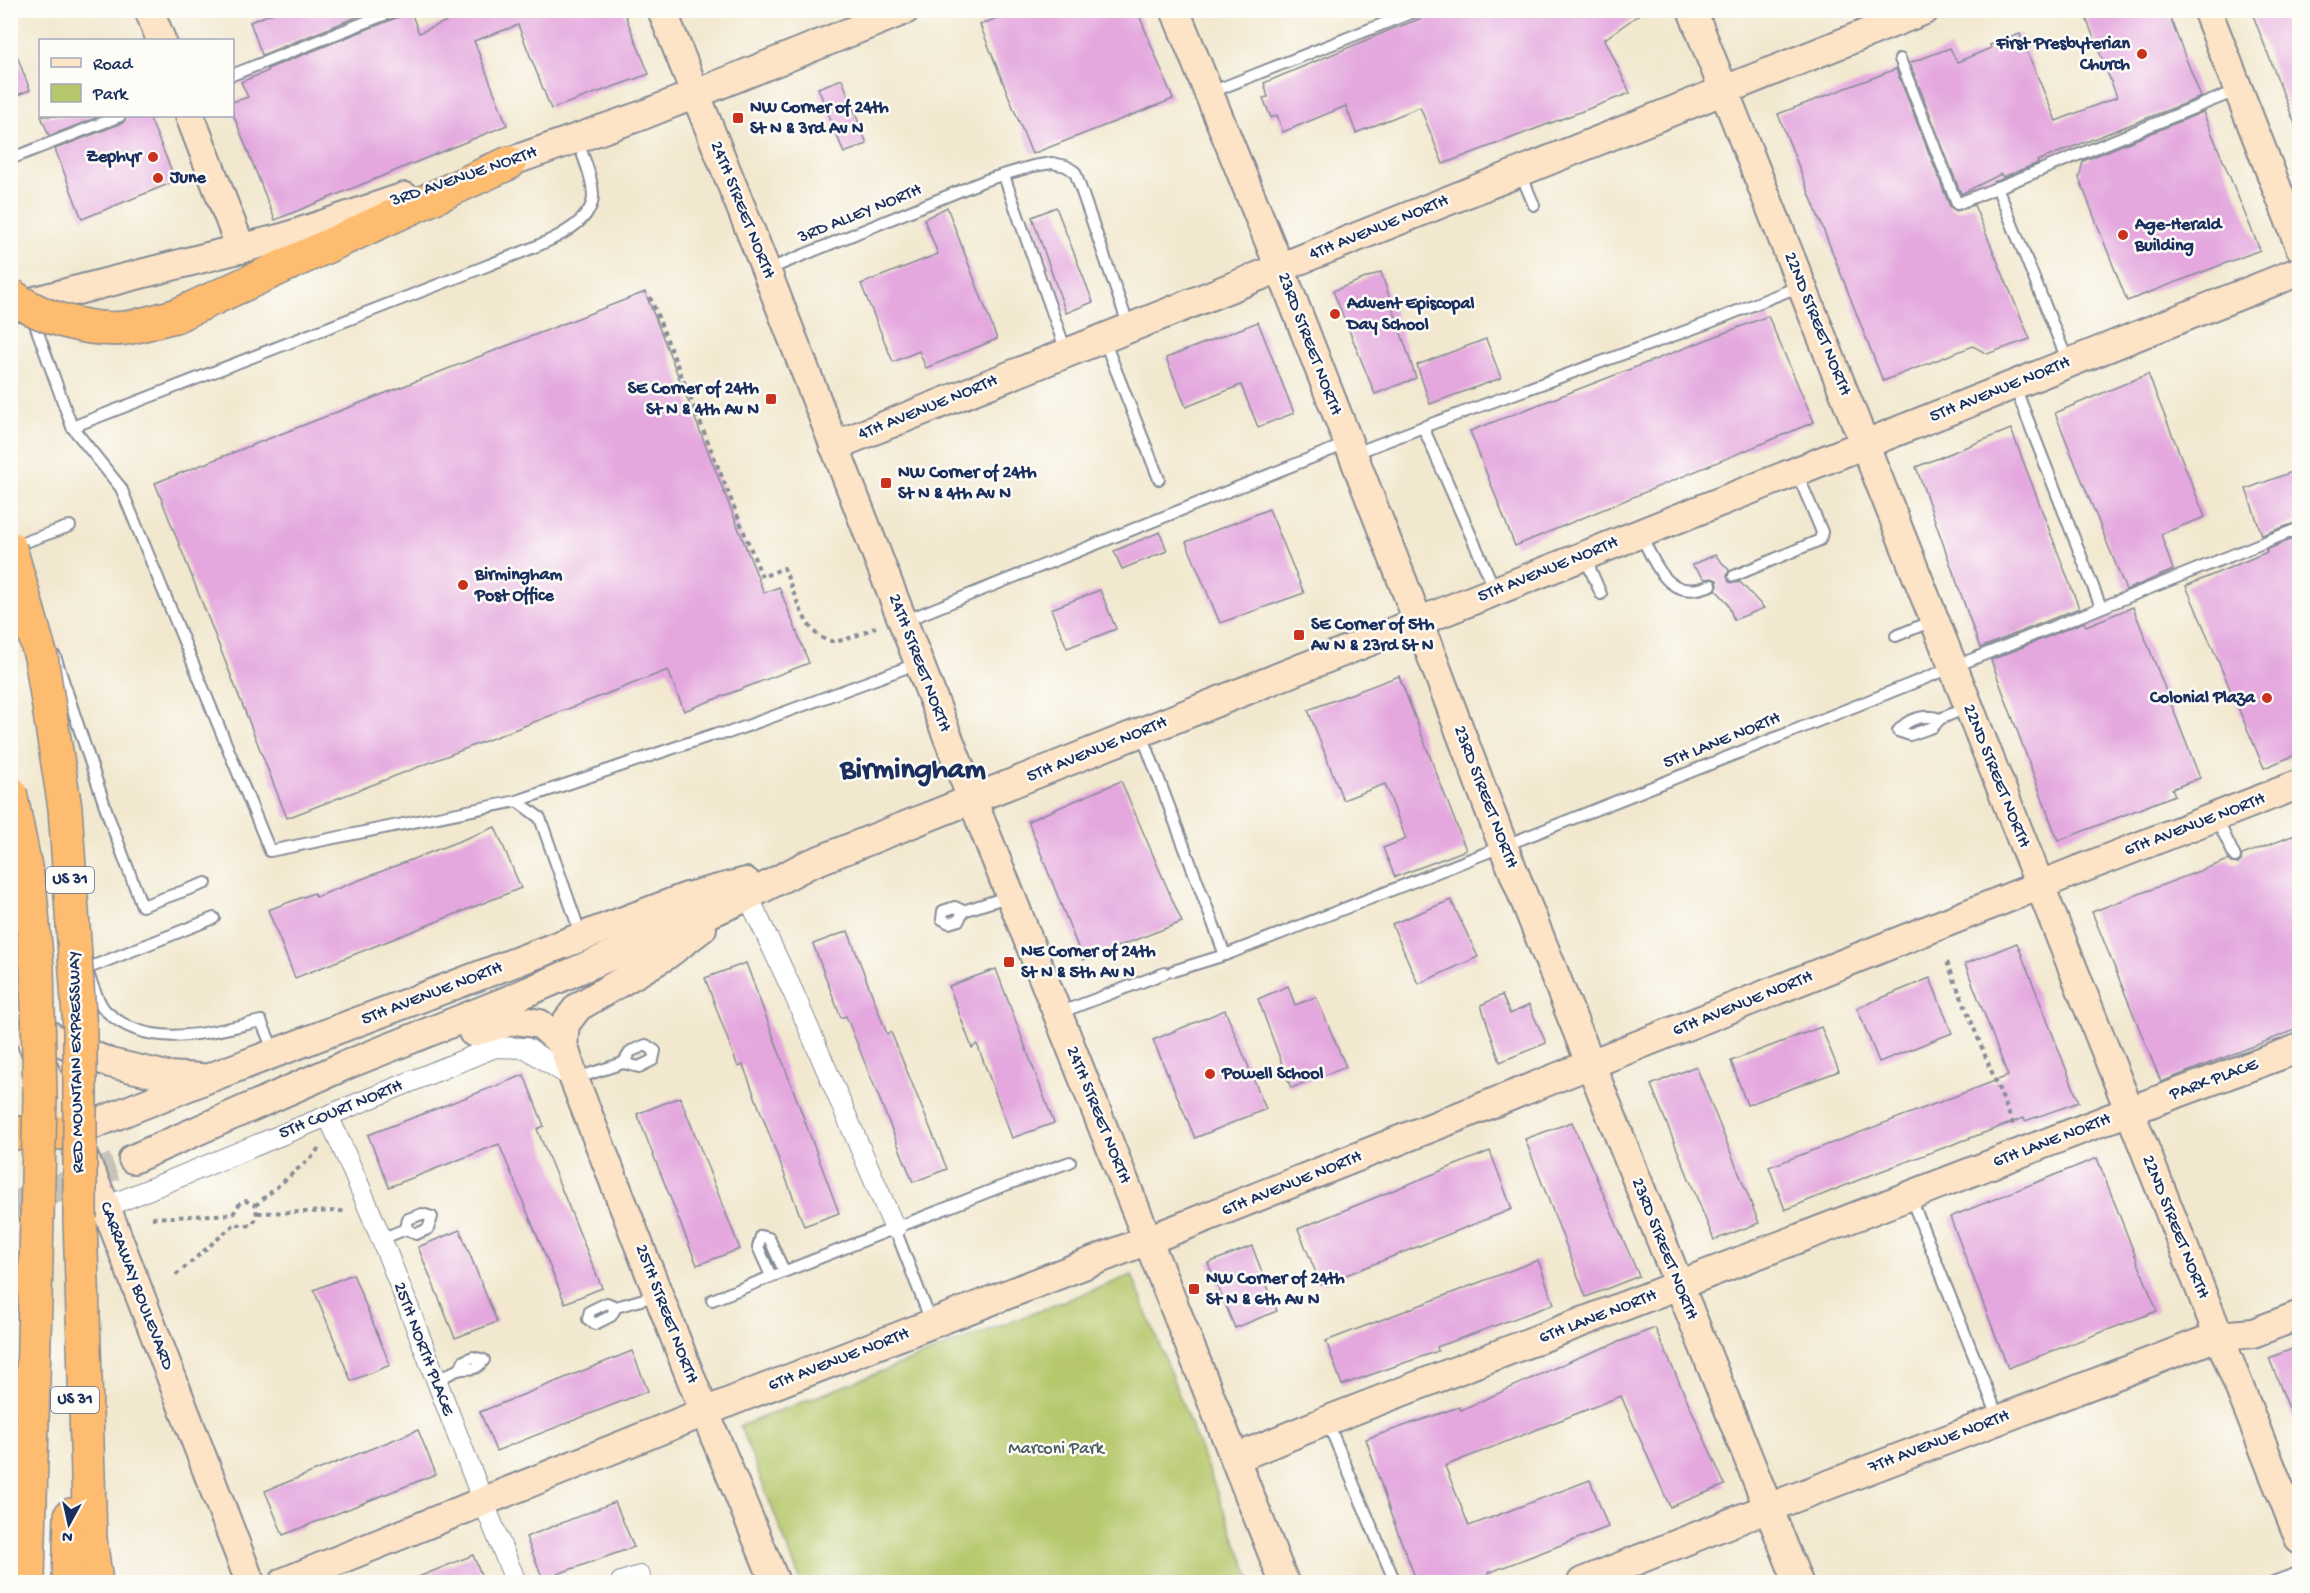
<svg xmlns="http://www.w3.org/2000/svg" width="2310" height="1593" font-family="'Gochi Hand',sans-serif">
<rect width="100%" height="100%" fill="#fdfcf7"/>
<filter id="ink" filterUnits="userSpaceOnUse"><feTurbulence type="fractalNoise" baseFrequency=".0167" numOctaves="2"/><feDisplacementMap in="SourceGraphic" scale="12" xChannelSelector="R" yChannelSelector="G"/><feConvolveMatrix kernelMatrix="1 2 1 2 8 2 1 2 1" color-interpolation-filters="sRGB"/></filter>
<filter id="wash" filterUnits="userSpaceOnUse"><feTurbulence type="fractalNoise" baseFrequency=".008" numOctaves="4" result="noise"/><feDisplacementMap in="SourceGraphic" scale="24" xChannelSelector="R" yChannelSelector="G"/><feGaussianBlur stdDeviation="1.35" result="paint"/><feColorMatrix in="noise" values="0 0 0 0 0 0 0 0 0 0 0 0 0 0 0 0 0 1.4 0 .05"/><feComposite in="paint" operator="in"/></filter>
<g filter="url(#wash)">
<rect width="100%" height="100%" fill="#f2e8cf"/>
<polygon fill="#b5c76a" stroke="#687b64" stroke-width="1.5" points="1132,1275 1252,1582 801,1582 740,1426"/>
<g id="blocks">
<g fill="#e4a7de">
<polygon points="281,10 374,10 262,55 250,22"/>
<polygon points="403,10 410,10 419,33 473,10 623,10 649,74 551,109 518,25 474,41 507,125 275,220 232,111 232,102 248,97 241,82 268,71 267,69 399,17"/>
<polygon points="1015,10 1137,10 1173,99 1032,154 980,25"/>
<polygon points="1443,10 1645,10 1605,39 1630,93 1443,164 1420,107 1356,133 1346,106 1283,132 1277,115 1271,118 1263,98 1268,97 1264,83 1390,30"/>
<polygon points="2083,10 2167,10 2201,97 2037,161 2038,163 2003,177 2001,174 1961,194 1910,63 1950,48 1957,62 1991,48 1990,45 2020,34 2056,121 2117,97"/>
<polygon points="2251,10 2300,10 2300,131 2298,132"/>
<polygon points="10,43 12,43 30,90 10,98"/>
<polygon points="1896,69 1950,207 1957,211 1974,205 2030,339 1987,354 1973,346 1883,381 1778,114"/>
<polygon points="842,79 867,144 844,153 818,88"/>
<polygon points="2203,112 2260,250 2127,301 2079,178 2083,161"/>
<polygon points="41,116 101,116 49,136"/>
<polygon points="127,116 149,116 176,181 82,219 55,149 123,123"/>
<polygon points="947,207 997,339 926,368 919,351 893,362 861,284 938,254 924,219"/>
<polygon points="1056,207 1093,302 1066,313 1032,217"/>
<polygon points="1381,272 1416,378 1375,394 1333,291"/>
<polygon points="645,292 764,593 779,587 809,663 684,711 668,670 287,818 155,483"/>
<polygon points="1768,316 1814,422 1515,546 1470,431"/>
<polygon points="1258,322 1294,413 1258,427 1241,385 1186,407 1166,358"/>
<polygon points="1486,339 1501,378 1430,404 1417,365"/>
<polygon points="2148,374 2205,517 2161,534 2173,570 2126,590 2055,413"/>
<polygon points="2011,429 2079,608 1980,648 1916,467"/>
<polygon points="2300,469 2300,521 2262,535 2246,489"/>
<polygon points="1269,509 1304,593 1220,623 1186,542"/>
<polygon points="1160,532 1167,551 1122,569 1114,551"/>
<polygon points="2300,536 2300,753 2264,768 2186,586 2267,552 2266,550"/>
<polygon points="1715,555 1729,570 1727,576 1729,582 1734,583 1740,582 1764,608 1734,620 1727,602 1716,590 1718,586 1717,580 1712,578 1705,579 1692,565"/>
<polygon points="1100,590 1116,629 1067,648 1051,609"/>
<polygon points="2133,607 2200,778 2172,789 2175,795 2058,841 1991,660 2084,622 2086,626"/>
<polygon points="1399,676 1466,850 1395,877 1383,848 1406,839 1385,784 1343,800 1308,710"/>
<polygon points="1121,781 1182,922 1083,960 1028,821"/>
<polygon points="495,827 521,888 295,978 268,910 314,893 316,897"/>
<polygon points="2300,833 2300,1028 2161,1082 2092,912 2228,860 2231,863 2238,864 2241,861 2242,855"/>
<polygon points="1451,900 1478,957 1418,984 1392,924"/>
<polygon points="848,931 887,1034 891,1032 947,1169 913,1182 846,1016 841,1018 813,944"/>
<polygon points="2017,943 2079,1102 2025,1121 2024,1118 1876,1173 1785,1210 1769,1167 2008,1076 1965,964"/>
<polygon points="746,963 839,1213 804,1226 743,1065 738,1067 705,978"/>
<polygon points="996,969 1054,1123 1012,1138 977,1044 972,1048 949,986"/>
<polygon points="1930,978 1952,1033 1879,1062 1857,1008"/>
<polygon points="1288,986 1295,1005 1316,997 1346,1067 1291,1088 1258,999"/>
<polygon points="1502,995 1510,1014 1529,1005 1546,1043 1500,1062 1481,1005"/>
<polygon points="1225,1010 1266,1109 1195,1138 1153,1040"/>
<polygon points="1821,1027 1839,1071 1747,1105 1731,1061"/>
<polygon points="1696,1066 1759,1223 1714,1240 1651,1085"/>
<polygon points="524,1075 544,1126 537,1129 602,1288 565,1303 499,1144 389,1187 368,1135"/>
<polygon points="680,1097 740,1249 697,1265 637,1114"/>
<polygon points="1572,1122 1639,1276 1586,1297 1525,1139"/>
<polygon points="1490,1151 1512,1209 1321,1285 1298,1229"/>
<polygon points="2097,1158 2157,1311 2008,1368 1950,1217"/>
<polygon points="460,1230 497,1322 455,1338 418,1247"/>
<polygon points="1252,1246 1277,1311 1235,1328 1208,1263"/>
<polygon points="1538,1260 1554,1304 1437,1347 1438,1351 1342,1385 1326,1341"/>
<polygon points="353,1274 390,1365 351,1381 314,1290"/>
<polygon points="1655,1328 1725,1485 1670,1507 1621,1396 1445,1466 1469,1526 1590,1480 1608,1527 1488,1573 1491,1582 1417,1582 1391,1515 1366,1439 1459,1407 1461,1410 1577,1358"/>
<polygon points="2300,1346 2300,1431 2298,1431 2269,1358"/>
<polygon points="632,1351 648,1391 496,1451 480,1412"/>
<polygon points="418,1430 436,1474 283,1535 265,1491"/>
<polygon points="615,1502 634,1547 543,1579 526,1537"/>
<polygon points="473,1555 484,1582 406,1582"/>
</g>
</g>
</g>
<g filter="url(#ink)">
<use href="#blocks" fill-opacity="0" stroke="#868c96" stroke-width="1.5"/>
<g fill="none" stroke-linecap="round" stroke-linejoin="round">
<polyline stroke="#c7c3b8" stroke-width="28" stroke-dasharray="28 14" stroke-linecap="butt" points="10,1207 133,1159"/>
<defs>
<g id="lane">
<polyline points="1900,59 1957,204 2238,90"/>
<polyline points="232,75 396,10"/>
<polyline points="1209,93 1418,10"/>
<polyline points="10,159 120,116"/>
<polyline points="1520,172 1534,205"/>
<polyline points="1004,176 1066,351"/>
<polyline points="1997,187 2068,362"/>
<polyline points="767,270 986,180 1033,166 1052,163 1066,166 1075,172 1129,327"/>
<path d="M32 316 72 427 489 265C516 253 591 233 593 197 593 178 583 157 577 139"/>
<polyline points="1104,340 1159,479"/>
<polyline points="2015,387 2101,607"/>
<polyline points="72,427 121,488 270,851 517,801 540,818 581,935"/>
<polyline points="1353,454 1423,427"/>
<path d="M1640 534C1657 566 1668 603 1711 585"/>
<polyline points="14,546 70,526"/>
<polyline points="1584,555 1601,594"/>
<polyline points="1734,576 1820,540 1822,532 1797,473"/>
<polyline points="1495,590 1423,427 1708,323 1800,286"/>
<polyline points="904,621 1346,444"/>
<polyline points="1896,636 1934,620"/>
<polyline points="55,656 109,818 142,906 206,883"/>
<path d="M1940 719C1925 714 1908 718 1898 731L1910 735 1933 727 1940 719 1968 707"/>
<path d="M1141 732 1225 955C1585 816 1942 671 2300 528"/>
<polyline points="517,801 715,734 728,733 919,663"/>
<polyline points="2216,817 2235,857"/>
<polygon points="955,907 963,911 959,920 949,923 942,919 943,911"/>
<polyline points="963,911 1010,896"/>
<path d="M214 918 86 969C91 980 98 1004 106 1011 149 1052 210 1032 261 1021L274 1051"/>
<polyline points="1173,971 1225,955"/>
<polyline points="1059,1013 1165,973"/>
<polyline points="574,1079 623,1063 639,1067 653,1060 655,1051 646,1045 631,1051 623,1063"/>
<polyline points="1910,1196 1999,1419"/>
<polyline points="895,1229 932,1324"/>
<polyline points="381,1239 406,1229 416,1234 428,1229 432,1217 422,1214 408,1219 406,1229"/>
<polyline points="771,1276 758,1247 761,1236 769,1238 784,1271"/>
<polyline points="712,1300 1000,1187 1070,1162"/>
<polygon points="607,1303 616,1307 611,1316 595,1324 588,1319 590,1311"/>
<polyline points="616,1307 658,1295"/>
<path d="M436 1381C443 1378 451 1372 458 1370 471 1366 472 1374 484 1360L473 1357 464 1361 460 1369"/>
<polyline points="1327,1421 1395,1582"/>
<polyline points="2273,1582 2300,1572"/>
</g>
<g id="street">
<polyline points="748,896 794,994 895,1229"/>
<path d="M328 1116C399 1268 451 1428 516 1582"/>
<polyline points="106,1207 495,1047 526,1048 574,1079"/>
<polyline points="621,1582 640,1576"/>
</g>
<g id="secondary">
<polyline points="149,10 161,40"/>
<polyline points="662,10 766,270 972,799 1284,1582"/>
<polyline points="1175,10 1280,268 1429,649 1504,848 1798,1582"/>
<polyline points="1692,10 2300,1540"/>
<polyline points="2207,10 2300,247"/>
<polyline points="190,116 241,249"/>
<polyline points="489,169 643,115 905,10"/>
<polyline points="11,307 286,237 405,197"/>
<polyline points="834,446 1925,10"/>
<polyline points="702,928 665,956 578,1007 565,1024 563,1044 574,1079 694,1386 775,1582"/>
<polyline points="10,994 106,1207 250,1582"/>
<polyline points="25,1016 54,1039 110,1063 167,1076 201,1078"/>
<polyline points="473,1032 516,1020 540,1024 563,1044"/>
<polyline points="72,1133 209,1078 687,897 746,882"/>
<polyline points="133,1159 346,1065 504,1002 740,900 807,865 2300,271"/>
<polyline points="1236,1458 1326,1421 2129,1111 2300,1048"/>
<polyline points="284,1582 737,1399 1184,1226 2073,872 2300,784"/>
<polyline points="1582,1582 1768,1508 2218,1336 2253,1333 2300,1315"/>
</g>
<g id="highway">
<polyline points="175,316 509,163"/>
<polyline points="10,1133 72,1133"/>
<polyline points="80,1218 90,1539 96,1582"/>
<polyline points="69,1582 71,1515"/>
</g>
</defs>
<use href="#lane" stroke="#868c96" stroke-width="14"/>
<use href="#street" stroke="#868c96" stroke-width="22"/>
<use href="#secondary" stroke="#868c96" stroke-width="32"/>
<use href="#highway" stroke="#868c96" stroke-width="36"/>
<g stroke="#868c96" stroke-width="4" stroke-dasharray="4.5 4.5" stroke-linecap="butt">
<path d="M650 297 762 577 784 568C794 590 806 644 836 641 849 640 864 632 876 627"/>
<polyline points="1947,962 2015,1129"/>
<polyline points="258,1213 345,1211"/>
<polyline points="152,1218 233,1214 240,1203 246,1201 256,1205"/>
<polyline points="176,1275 236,1223 242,1226 252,1225 257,1217 256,1205 315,1154 319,1147"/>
</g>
<use href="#lane" stroke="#fff" stroke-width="10"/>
<use href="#street" stroke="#fff" stroke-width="20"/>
<use href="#secondary" stroke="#fee4c6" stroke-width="28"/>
<use href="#highway" stroke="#fdbc70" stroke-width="33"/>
<defs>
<g id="highway-bridge">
<path d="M10 294C36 317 91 332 125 328 141 326 158 320 175 316"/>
<polyline points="10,548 41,657 65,808 80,1030 80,1218"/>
<polyline points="10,792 30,892 37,968 40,1098 28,1582"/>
</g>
</defs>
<use href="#highway-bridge" stroke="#868c96" stroke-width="36" stroke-linecap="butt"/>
<use href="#highway-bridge" stroke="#fdbc70" stroke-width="33"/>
</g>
</g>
<g fill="#c8321e" stroke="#fdfcf7" stroke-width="2">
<circle cx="2142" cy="54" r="6"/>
<rect x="732" y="112" width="12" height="12" rx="3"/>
<circle cx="153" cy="157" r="6"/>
<circle cx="158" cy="178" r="6"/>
<circle cx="2123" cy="235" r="6"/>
<circle cx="1335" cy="314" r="6"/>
<rect x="765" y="393" width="12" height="12" rx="3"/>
<rect x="880" y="477" width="12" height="12" rx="3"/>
<circle cx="463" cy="585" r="6"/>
<rect x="1293" y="629" width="12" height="12" rx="3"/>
<circle cx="2267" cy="698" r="6"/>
<rect x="1003" y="956" width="12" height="12" rx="3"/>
<circle cx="1210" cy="1074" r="6"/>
<rect x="1188" y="1283" width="12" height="12" rx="3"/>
</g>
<g text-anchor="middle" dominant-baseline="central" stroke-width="5" stroke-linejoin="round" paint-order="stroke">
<g fill="#fdfcf7" stroke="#5f6c8c" stroke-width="1.5">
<rect x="46" y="867" width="48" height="26" rx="4.5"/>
<rect x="51" y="1387" width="48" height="26" rx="4.5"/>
</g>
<g font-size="16" font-weight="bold" fill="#1b2f5e">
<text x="70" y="880">US 31</text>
<text x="75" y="1400">US 31</text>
</g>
<g font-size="18" font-weight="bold" fill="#1b2f5e" stroke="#fdfcf7" text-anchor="start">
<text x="2130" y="44" text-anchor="end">First Presbyterian<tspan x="2130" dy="21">Church</tspan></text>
<text x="750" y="108">NW Corner of 24th<tspan x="750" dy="21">St N &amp; 3rd Av N</tspan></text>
<text x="141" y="157" text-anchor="end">Zephyr</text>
<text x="170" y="178">June</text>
<text x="2135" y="225">Age-Herald<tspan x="2135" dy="21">Building</tspan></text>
<text x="1347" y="304">Advent Episcopal<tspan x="1347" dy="21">Day School</tspan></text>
<text x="759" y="389" text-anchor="end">SE Corner of 24th<tspan x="759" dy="21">St N &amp; 4th Av N</tspan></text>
<text x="898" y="473">NW Corner of 24th<tspan x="898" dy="21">St N &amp; 4th Av N</tspan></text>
<text x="475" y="575">Birmingham<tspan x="475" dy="21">Post Office</tspan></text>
<text x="1311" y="625">SE Corner of 5th<tspan x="1311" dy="21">Av N &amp; 23rd St N</tspan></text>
<text x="2255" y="698" text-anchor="end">Colonial Plaza</text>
<text x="1021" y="952">NE Corner of 24th<tspan x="1021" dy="21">St N &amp; 5th Av N</tspan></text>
<text x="1222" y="1074">Powell School</text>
<text x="1206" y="1279">NW Corner of 24th<tspan x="1206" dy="21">St N &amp; 6th Av N</tspan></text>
</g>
<g font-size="18" fill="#1b2f5e" stroke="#fdfcf7">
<text transform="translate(464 177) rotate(-19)">3RD AVENUE NORTH</text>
<text transform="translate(742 210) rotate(68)">24TH STREET NORTH</text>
<text transform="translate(860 214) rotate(-22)">3RD ALLEY NORTH</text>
<text transform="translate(1379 228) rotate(-22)">4TH AVENUE NORTH</text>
<text transform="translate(1817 324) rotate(68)">22ND STREET NORTH</text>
<text transform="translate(1309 344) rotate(69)">23RD STREET NORTH</text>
<text transform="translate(2000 390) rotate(-22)">5TH AVENUE NORTH</text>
<text transform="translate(928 408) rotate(-22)">4TH AVENUE NORTH</text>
<text transform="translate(1548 570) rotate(-22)">5TH AVENUE NORTH</text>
<text transform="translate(919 663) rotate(69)">24TH STREET NORTH</text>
<text transform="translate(1722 741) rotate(-22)">5TH LANE NORTH</text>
<text transform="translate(1097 750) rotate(-22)">5TH AVENUE NORTH</text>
<text transform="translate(1996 776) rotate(68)">22ND STREET NORTH</text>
<text transform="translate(1485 797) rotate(69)">23RD STREET NORTH</text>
<text transform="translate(2195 825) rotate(-21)">6TH AVENUE NORTH</text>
<text transform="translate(432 994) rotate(-21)">5TH AVENUE NORTH</text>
<text transform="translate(1743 1004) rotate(-22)">6TH AVENUE NORTH</text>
<text transform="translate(77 1062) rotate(-91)">RED MOUNTAIN EXPRESSWAY</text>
<text transform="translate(2214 1080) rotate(-20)">PARK PLACE</text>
<text transform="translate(341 1110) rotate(-22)">5TH COURT NORTH</text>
<text transform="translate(1098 1115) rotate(68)">24TH STREET NORTH</text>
<text transform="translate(2052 1141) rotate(-21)">6TH LANE NORTH</text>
<text transform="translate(1292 1184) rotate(-22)">6TH AVENUE NORTH</text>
<text transform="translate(2175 1227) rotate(68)">22ND STREET NORTH</text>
<text transform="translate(1664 1249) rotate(68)">23RD STREET NORTH</text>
<text transform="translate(136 1286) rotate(69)">CARRAWAY BOULEVARD</text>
<text transform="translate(666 1314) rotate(69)">25TH STREET NORTH</text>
<text transform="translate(1598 1317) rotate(-21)">6TH LANE NORTH</text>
<text transform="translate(423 1349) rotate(69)">25TH NORTH PLACE</text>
<text transform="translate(839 1360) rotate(-21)">6TH AVENUE NORTH</text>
<text transform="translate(1939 1442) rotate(-21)">7TH AVENUE NORTH</text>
</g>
<g font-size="18" fill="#495d62" stroke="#fdfcf7">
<text x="1056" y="1449">Marconi Park</text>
</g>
<g font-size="30" font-weight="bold" fill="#1b2f5e" stroke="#fdfcf7">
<text x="913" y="771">Birmingham</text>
</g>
</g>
<rect width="2310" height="1593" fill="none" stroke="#fdfcf7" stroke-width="36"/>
<rect x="39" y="39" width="195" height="78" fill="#fdfcf7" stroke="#a3aaba" stroke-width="1.5"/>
<rect x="51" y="58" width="30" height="9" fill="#fee4c6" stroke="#a3aaba" stroke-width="1.5"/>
<text x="93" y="69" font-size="18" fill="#1b2f5e">Road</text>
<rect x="51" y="84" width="30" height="18" fill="#b5c76a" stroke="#a3aaba" stroke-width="1.5"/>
<text x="93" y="99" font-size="18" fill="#1b2f5e">Park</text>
<g transform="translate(69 1524) rotate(188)" stroke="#fdfcf7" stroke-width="4.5" paint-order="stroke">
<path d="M0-4.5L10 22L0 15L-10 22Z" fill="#1b2f5e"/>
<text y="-9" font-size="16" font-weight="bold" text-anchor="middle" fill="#1b2f5e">N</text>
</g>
</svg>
